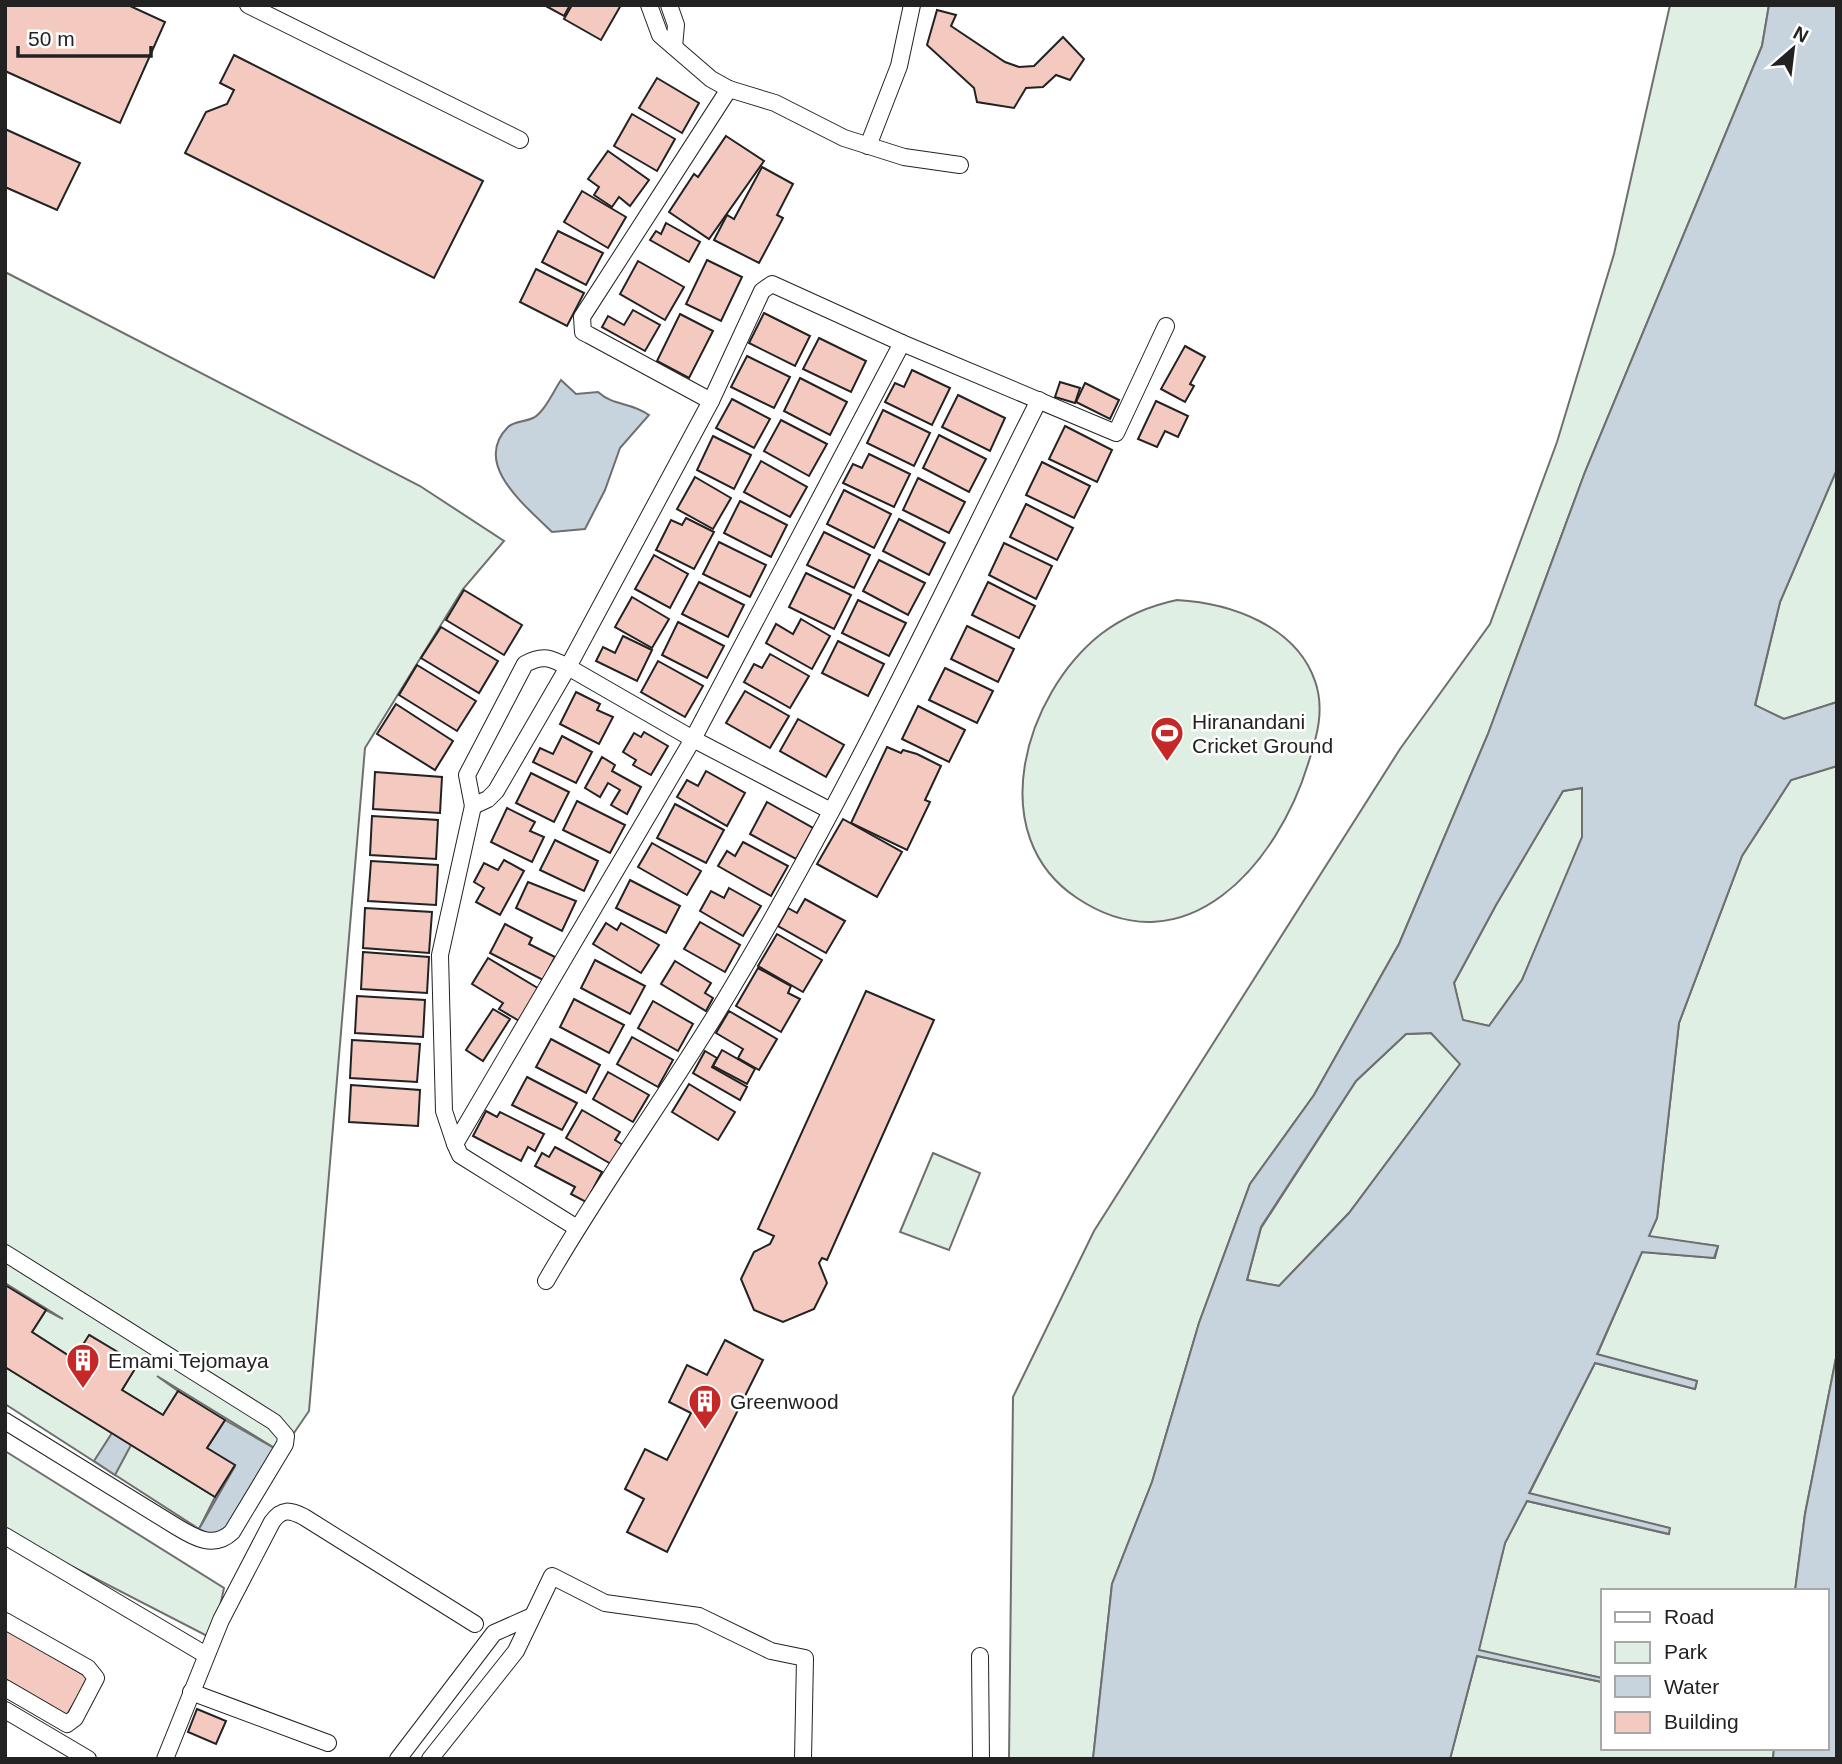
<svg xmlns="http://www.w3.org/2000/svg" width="1842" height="1764" font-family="Helvetica,sans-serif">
<rect width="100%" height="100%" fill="#fff"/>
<g fill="#e0efe3" stroke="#6f6f6f" stroke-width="2">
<polygon points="1670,5 1769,5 1762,46 1585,472 1488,734 1399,944 1314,1095 1250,1184 1199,1323 1152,1482 1112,1584 1093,1759 1009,1759 1013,1397 1094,1231 1400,749 1490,624 1557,442 1614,254"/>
<polygon points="5,272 420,486 504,541 463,589 365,748 309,1411 281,1452 157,1376 178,1391 163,1415 122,1390 137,1364 90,1335 74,1359 32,1332 46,1310 63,1319 5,1283"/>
<polygon points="1837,469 1837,702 1784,719 1755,706 1780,602"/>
<path d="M1177 600C1231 603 1296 626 1315 681 1325 709 1317 737 1308 764 1278 863 1186 971 1077 898 982 835 1025 694 1101 634 1125 616 1148 606 1177 600Z"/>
<polygon points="1837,766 1837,1353 1805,1514 1795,1591 1602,1591 1602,1678 1478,1651 1505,1543 1527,1501 1668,1534 1669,1528 1529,1494 1595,1363 1695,1389 1697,1381 1597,1355 1642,1252 1715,1258 1718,1246 1648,1237 1657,1218 1679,1023 1742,856 1791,780"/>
<polygon points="1582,788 1583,837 1522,980 1489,1026 1462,1020 1454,983 1496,905 1563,791"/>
<polygon points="1431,1033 1461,1063 1349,1213 1279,1286 1247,1280 1261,1228 1356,1081 1406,1034"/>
<polygon points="933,1153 980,1173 949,1250 900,1232"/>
<polygon points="5,1367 215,1497 199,1529 5,1404"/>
<polygon points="5,1451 224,1588 213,1639 5,1532"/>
<polygon points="1477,1656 1602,1682 1602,1748 1774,1748 1773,1759 1450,1759"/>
</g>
<g fill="#c7d3dd" stroke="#6f6f6f" stroke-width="2" fill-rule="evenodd">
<path d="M1769 5H1837V469L1780 602 1755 705 1784 719 1837 702V766L1791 780 1742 856 1679 1023 1657 1218 1649 1236 1718 1246 1714 1258 1642 1252 1597 1354 1697 1381 1695 1389 1595 1363 1529 1493 1670 1528 1669 1534 1527 1501 1505 1543 1479 1650 1602 1678V1682L1477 1656 1450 1759H1093L1112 1584 1152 1482 1199 1323 1250 1184 1314 1095 1399 944 1488 734 1585 472 1762 46ZM1582 788V837L1522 980 1489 1026 1463 1020 1454 983 1496 905 1563 791ZM1431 1033 1460 1064 1349 1213 1279 1286 1247 1280 1261 1227 1356 1081 1406 1034Z"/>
<path d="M561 380 576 394 598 392C615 407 629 401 649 415L620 448 605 490 585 529 552 532C527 507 471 464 508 427 514 421 525 422 533 418 544 413 554 390 561 380Z"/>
<polygon points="1837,1353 1837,1759 1773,1759 1774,1748 1826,1748 1826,1591 1795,1591 1805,1514"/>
<polygon points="225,1420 281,1452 220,1540 199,1529 235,1466 207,1448"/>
<polygon points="112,1433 131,1445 115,1475 94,1461"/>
</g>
<g fill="#f3c9c0" stroke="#222" stroke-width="2">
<polygon points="5,5 128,5 165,22 120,123 5,71"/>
<polygon points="544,5 570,5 564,16"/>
<polygon points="572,5 621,5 601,40 564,19"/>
<polygon points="937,10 956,15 951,26 1005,62 1019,67 1034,66 1063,37 1084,59 1070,80 1056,75 1043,87 1026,88 1014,108 977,102 974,88 927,45"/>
<polygon points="234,55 483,181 434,278 185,153 206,112 227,104 234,90 220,83"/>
<polygon points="657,78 699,103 682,133 639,108"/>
<polygon points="632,114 675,139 657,171 614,146"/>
<polygon points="5,129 80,163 57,210 5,187"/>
<polygon points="726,136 764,161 709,239 669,212 694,174 698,177"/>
<polygon points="608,151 649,180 630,206 619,197 612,207 594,195 599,187 588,179"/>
<polygon points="762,167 793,184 777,215 783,218 759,263 714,240 727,215 734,219"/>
<polygon points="582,191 626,217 608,248 564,222"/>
<polygon points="666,223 700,242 689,262 650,240 656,231 661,234"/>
<polygon points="558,231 603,253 586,285 542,262"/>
<polygon points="707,260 742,277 721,321 686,304"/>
<polygon points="638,261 684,287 665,320 620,294"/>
<polygon points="536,269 584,293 567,326 520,302"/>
<polygon points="633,310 660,325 645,351 602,327 608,316 624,325"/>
<polygon points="764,313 810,336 795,366 749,343"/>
<polygon points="680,314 713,331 689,378 657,361"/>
<polygon points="819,338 866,361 851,392 803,369"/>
<polygon points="1185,346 1205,357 1190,384 1194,386 1185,402 1161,389"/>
<polygon points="747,356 790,377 774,408 731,387"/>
<polygon points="912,370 950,388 932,425 885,402 895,383 904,387"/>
<polygon points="800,378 847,402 830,435 784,411"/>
<polygon points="1060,382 1080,388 1075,403 1055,397"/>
<polygon points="1085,383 1119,400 1110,419 1076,402"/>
<polygon points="958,395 1005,418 990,451 942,427"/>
<polygon points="732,399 770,419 754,448 716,428"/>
<polygon points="1156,401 1188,416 1178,437 1165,431 1157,447 1138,439"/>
<polygon points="883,410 930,433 914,466 867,443"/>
<polygon points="781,420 827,444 809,476 764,451"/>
<polygon points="1065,426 1112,450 1097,482 1049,459"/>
<polygon points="939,435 986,459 969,492 923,468"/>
<polygon points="713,436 751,455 734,489 697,470"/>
<polygon points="869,454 910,474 894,507 843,483 853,464 862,468"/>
<polygon points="761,461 807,487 790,517 744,492"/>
<polygon points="1042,462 1090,486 1074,518 1026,495"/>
<polygon points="695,477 731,498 713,529 677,509"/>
<polygon points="918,478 965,502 949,533 903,510"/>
<polygon points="844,490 891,514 874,548 827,524"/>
<polygon points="740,501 787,525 771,557 724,533"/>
<polygon points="1026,504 1073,528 1057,560 1010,537"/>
<polygon points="686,518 714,532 694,569 656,550 671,520 682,525"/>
<polygon points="899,519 945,543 929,575 883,551"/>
<polygon points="824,532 870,555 854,588 807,565"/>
<polygon points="719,542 766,565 750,597 703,574"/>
<polygon points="1004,543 1052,566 1036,599 989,575"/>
<polygon points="654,555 688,574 670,608 635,589"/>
<polygon points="879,560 925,583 908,615 863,591"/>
<polygon points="806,573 851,595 834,629 789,607"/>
<polygon points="699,582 744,605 728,637 682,614"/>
<polygon points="988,582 1035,606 1019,638 972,615"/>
<polygon points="464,590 522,625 504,655 446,620"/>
<polygon points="632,597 669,619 652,648 615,627"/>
<polygon points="858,600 906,623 889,656 842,633"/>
<polygon points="801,619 830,636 812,669 766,643 776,624 793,634"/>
<polygon points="678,622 724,646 707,678 662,655"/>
<polygon points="967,626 1014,649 998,682 951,659"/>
<polygon points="441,627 498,661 479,693 421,658"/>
<polygon points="623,636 652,650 637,681 596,661 603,647 615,653"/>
<polygon points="838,641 884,664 868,696 822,673"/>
<polygon points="770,654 809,676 790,708 744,682 754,664 762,668"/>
<polygon points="658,661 703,686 685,717 641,692"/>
<polygon points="417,665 476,701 457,731 399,695"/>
<polygon points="945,668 993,691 977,723 929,700"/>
<polygon points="745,691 789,716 770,748 726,723"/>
<polygon points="576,692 600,704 597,710 613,717 599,744 560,724"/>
<polygon points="396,704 453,741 435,770 377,734"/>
<polygon points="918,706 965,730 949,762 902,739"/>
<polygon points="798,719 844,745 826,777 780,751"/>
<polygon points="644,732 668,746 651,775 633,765 636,760 623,752 634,733 641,737"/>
<polygon points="562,736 592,752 576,783 533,762 540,748 553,754"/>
<polygon points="887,747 901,753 903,750 917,754 941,766 925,800 930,802 907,850 851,823"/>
<polygon points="602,757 615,765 612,771 641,787 627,814 611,805 620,790 608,783 600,797 585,788"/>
<polygon points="706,771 745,793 727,826 677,797 687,780 698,786"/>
<polygon points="375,772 442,777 440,813 373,809"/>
<polygon points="531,773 569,792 554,822 516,803"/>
<polygon points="577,801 625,825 610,853 563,830"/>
<polygon points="767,802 813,828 796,859 750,834"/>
<polygon points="675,804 724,830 706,863 657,838"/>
<polygon points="507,808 535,822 530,831 544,837 532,862 491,842"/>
<polygon points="372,816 438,820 436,859 370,855"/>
<polygon points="843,819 902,852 877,897 817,864"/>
<polygon points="555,840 598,861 584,891 540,870"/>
<polygon points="743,842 788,866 771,896 718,866 727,851 735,856"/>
<polygon points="652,843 701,871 687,895 638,867"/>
<polygon points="504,860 524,871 500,915 476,902 484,888 474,882 484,863 498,870"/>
<polygon points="371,861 438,865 436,905 368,901"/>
<polygon points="630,880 680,906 666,933 616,908"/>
<polygon points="528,882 576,901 562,931 516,908"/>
<polygon points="729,888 761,906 743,936 700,911 711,891 724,898"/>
<polygon points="805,899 845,921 826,953 778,926 788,908 797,913"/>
<polygon points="365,908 432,912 429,953 363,948"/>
<polygon points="700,922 740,945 725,972 684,949"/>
<polygon points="606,923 617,930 621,923 659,945 641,973 593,944"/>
<polygon points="505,924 532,938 529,944 555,957 543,980 490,953"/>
<polygon points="777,934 822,960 803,992 758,966"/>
<polygon points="363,952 429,957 427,993 361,989"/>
<polygon points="488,958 541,990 521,1022 499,1009 503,1003 472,984"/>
<polygon points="595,960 645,986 630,1014 581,988"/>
<polygon points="675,961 711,983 705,993 713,998 706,1011 661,984"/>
<polygon points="758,968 791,986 788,993 800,999 781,1032 736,1006"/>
<polygon points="866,991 934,1020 827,1260 822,1258 819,1263 827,1283 814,1309 783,1322 754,1310 741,1279 754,1252 770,1244 774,1236 758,1229"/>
<polygon points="357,996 425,1000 423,1037 355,1033"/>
<polygon points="574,999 624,1025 609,1053 560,1027"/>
<polygon points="653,1001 693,1024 678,1051 638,1028"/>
<polygon points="493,1009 510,1019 483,1061 466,1050"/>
<polygon points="729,1011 777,1039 759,1070 738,1058 743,1049 716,1033"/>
<polygon points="632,1037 673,1060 658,1087 617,1064"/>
<polygon points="551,1039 600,1065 586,1093 536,1067"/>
<polygon points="352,1040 420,1044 417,1082 350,1078"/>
<polygon points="722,1050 755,1069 747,1084 713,1066"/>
<polygon points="705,1051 717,1058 712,1067 747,1087 740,1100 693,1073"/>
<polygon points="608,1072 649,1095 633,1122 593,1099"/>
<polygon points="527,1077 577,1103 562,1130 512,1105"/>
<polygon points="689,1084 735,1112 718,1140 672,1112"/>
<polygon points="351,1085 420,1090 418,1126 349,1122"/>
<polygon points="582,1110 620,1132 615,1140 623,1145 611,1164 566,1138"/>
<polygon points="486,1111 497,1117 500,1112 544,1134 535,1151 528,1147 521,1161 473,1136"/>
<polygon points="555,1147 602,1172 586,1202 571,1194 575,1187 535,1166 542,1153 549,1157"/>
<polygon points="5,1285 46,1310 32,1332 74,1359 89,1335 138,1364 122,1390 163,1415 178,1391 225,1420 207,1448 235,1465 215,1497 5,1367"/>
<polygon points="725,1340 763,1360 667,1552 627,1532 644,1499 625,1489 645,1449 667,1460 691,1413 669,1402 687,1365 707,1375"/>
<polygon points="5,1629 89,1678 67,1715 5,1679"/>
<polygon points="197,1709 226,1721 216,1744 188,1732"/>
</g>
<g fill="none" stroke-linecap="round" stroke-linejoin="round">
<defs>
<g id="minor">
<polyline points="248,5 520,140"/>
<polyline points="649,5 660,35 711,79 729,89 775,103 844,138 904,157 960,165"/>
<polyline points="669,5 676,25 674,47"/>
<polyline points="729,89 582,317 583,332 589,335 711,401 762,291 772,284 902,343 1116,433 1166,326"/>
<polyline points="868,146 899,66 912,5"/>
<polyline points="831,811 693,739 902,343"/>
<polyline points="455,1144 444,1111 440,955 473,806"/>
<path d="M577 1228 460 1155 455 1144 693 739 568 667C551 658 543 654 525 664L467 775 473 806 488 799 496 791 568 667 711 401"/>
<path d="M5 1253 274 1422 286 1436 285 1444 232 1532C214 1549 195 1538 177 1527L5 1421"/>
<path d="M546 1281C604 1180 674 1086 733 986 846 797 940 597 1039 400"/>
<polyline points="5,1536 206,1655"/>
<polyline points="5,1621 88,1668 96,1678 75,1718 67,1724 5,1688"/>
<polyline points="980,1656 981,1759"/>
<polyline points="191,1692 328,1743"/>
<polyline points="5,1710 88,1759"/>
<path d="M165 1759 221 1620 272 1522C282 1508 290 1510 304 1517L475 1624"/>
<polyline points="398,1759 494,1633 530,1617"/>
<polyline points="430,1759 516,1651 552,1576 605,1603 699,1616 771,1651 805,1658 803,1759"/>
</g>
</defs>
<use href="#minor" stroke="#222" stroke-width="18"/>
<use href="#minor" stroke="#fff" stroke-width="16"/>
</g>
<defs>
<symbol id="stadium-pin" viewBox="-11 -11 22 30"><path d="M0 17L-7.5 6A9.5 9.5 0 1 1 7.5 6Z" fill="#c62828" stroke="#fff"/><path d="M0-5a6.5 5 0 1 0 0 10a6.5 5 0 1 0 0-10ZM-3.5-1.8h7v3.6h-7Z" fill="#fff"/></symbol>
<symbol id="building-pin" viewBox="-11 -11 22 30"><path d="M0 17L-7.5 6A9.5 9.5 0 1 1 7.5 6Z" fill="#c62828" stroke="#fff"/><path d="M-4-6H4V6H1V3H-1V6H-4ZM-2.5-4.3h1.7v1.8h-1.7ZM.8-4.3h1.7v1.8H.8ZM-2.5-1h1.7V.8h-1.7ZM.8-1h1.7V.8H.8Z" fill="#fff"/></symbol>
</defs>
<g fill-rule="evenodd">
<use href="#stadium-pin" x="1148" y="714" width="38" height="52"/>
<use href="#building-pin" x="64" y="1341" width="38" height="52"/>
<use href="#building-pin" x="686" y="1382" width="38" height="52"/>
</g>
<g text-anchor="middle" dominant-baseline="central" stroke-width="5" stroke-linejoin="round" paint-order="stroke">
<g font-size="21" fill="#222" stroke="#fff" text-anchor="start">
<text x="1192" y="721">Hiranandani<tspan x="1192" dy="24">Cricket Ground</tspan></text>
<text x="108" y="1360">Emami Tejomaya</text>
<text x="730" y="1401">Greenwood</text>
</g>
</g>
<rect width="1842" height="1764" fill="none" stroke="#222222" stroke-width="14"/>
<rect x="1601" y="1589" width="228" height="161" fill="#ffffff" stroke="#a7a7a7" stroke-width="2"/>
<rect x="1615" y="1612" width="35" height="10" fill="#ffffff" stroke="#a7a7a7" stroke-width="2"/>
<text x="1664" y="1624" font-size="21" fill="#222222">Road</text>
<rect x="1615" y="1642" width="35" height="21" fill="#e0efe3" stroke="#a7a7a7" stroke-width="2"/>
<text x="1664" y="1659" font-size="21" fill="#222222">Park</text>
<rect x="1615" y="1676" width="35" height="21" fill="#c7d3dd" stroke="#a7a7a7" stroke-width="2"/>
<text x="1664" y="1694" font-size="21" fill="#222222">Water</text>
<rect x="1615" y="1712" width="35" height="21" fill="#f3c9c0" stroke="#a7a7a7" stroke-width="2"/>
<text x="1664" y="1729" font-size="21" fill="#222222">Building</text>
<g transform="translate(1793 49) rotate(28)" stroke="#ffffff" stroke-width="5" paint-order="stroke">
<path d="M0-5L12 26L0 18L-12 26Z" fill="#222222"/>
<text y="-10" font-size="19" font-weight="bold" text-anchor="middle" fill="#222222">N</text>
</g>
<path d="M18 46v10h133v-10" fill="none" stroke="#222222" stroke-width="3.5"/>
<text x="28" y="46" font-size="21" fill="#222222" stroke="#ffffff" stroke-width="5" paint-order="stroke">50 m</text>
</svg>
